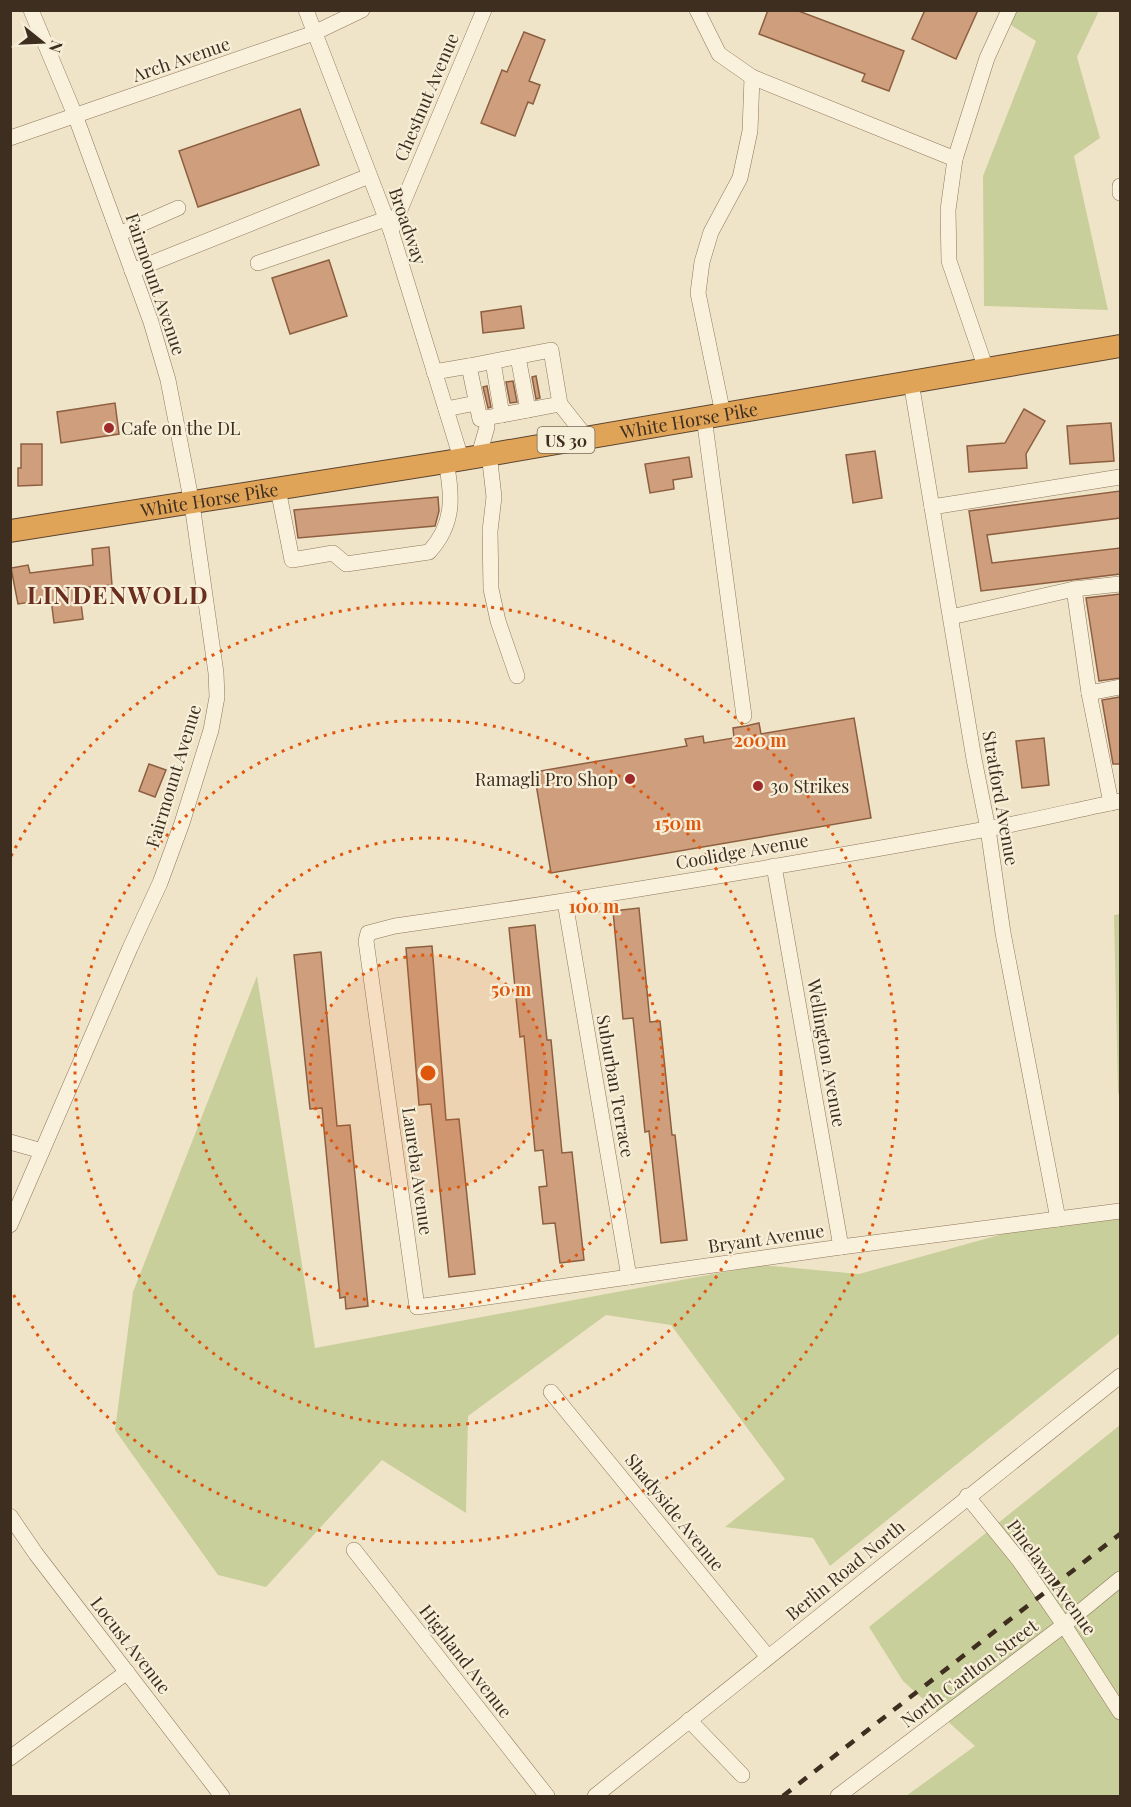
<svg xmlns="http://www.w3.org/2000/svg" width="1131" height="1807" font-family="'Playfair Display',serif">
<rect width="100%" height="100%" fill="#f0e4c8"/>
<g fill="#c9cf9b">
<polygon points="1016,11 1099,11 1077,57 1100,138 1074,156 1108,310 984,306 983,176 1036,41 1011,25"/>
<polygon points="1120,914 1120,1097 1118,1093 1114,915"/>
<polygon points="257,976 315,1348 762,1265 859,1274 1031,1226 1120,1210 1120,1333 830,1566 813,1538 725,1527 785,1479 671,1325 606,1315 468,1416 466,1513 382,1460 266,1587 218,1575 115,1430 133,1292"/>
<polygon points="1120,1425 1120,1796 906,1796 975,1746 903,1681 869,1627"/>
</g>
<g fill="#cf9f7d" stroke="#8d5f41" stroke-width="1.5">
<polygon points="768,10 796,10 904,51 889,91 862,81 865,74 759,34"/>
<polygon points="925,10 978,10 956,59 912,39"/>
<polygon points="524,32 545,40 529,81 540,85 533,104 528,102 515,136 481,123 502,70 507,72"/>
<polygon points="300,109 319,165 198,207 179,151"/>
<polygon points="329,260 347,316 290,334 272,278"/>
<polygon points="521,306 524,328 483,333 481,312"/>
<polygon points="536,376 540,398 536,399 532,377"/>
<polygon points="513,381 517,402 510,403 506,382"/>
<polygon points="487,386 491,407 488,408 483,387"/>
<polygon points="115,403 119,434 61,443 57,412"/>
<polygon points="1024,409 1045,421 1026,454 1027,468 969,472 967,446 1005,443"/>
<polygon points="1111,423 1114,461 1070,464 1067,426"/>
<polygon points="21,444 42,444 42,485 18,486 18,468 21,468"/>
<polygon points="875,451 882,498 853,503 846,455"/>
<polygon points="689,457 692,477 673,480 674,489 650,493 645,464"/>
<polygon points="1120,491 1120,518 987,535 992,563 1120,548 1120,574 981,591 969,511"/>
<polygon points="438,497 439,511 435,526 298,538 294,510"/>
<polygon points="109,547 112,585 79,588 83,619 54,623 51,599 18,604 11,568 28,565 30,573 93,565 92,549"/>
<polygon points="1120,594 1120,678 1099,681 1086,598"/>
<polygon points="1120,697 1120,764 1113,764 1102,700"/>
<polygon points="854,718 871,818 551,873 534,772 687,746 685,739 703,736 704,743 734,738 733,728 746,726 759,723 761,734"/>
<polygon points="1044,738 1049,785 1022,788 1016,741"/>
<polygon points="149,764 166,770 155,797 139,791"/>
<polygon points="639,908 650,1022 660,1021 672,1135 675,1135 687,1240 661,1243 649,1131 645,1132 633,1018 623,1019 613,911"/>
<polygon points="535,925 547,1040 551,1040 562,1153 572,1152 584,1260 560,1263 555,1223 543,1224 539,1187 547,1186 543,1150 535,1151 524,1036 520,1037 509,928"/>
<polygon points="432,946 446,1120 459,1119 475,1274 449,1277 431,1104 419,1105 406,948"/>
<polygon points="321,952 337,1126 350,1125 368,1306 346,1309 345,1297 340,1298 322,1108 310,1109 294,955"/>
</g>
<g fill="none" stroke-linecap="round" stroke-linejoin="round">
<defs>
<g id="minor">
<polyline points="306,10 391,231 461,458"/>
<polyline points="697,10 719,54 752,77 955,159"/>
<polyline points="10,138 314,33 362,10"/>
<polyline points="1120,186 1120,193"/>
<polyline points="391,231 484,10"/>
<polyline points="119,234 178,208"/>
<polyline points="258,263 386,219"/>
<polyline points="132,271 369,176"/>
<polyline points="518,357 528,410"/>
<polyline points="493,362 502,415"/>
<polyline points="986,369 949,261 948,210 955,159 987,58 1009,10"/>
<polyline points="434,372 469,366"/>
<polyline points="911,382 974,759 988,829 1003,933 1058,1219"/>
<polyline points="560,404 480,419 469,366 551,350 560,404 586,437"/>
<polyline points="446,409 476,403"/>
<polyline points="489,453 494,497 490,531 491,589 498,621 517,676"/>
<polyline points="479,455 487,427 486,418"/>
<path d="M278 489 292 560 333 553 346 564 429 552C454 525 453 497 446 462"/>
<polyline points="932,507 1120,477"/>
<polyline points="1074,589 1120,584"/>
<polyline points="951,617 1074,589 1089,693 1120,687"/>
<polyline points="1089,693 1111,803"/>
<polyline points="744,716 704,417 723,414 698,293 702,262 711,232 740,178 750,131 752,77"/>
<path d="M1120 801C1076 810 1032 821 987 829 790 865 593 898 395 926L368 933 366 941 417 1307 841 1247 1120 1211"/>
<polyline points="774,866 841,1247"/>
<polyline points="565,902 629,1277"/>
<polyline points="10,1142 42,1151"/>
<polyline points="10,1225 130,948 160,883 182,823 211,730 217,697 216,673 192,504 168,380 151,322 75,115 31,10"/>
<polyline points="551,1392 768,1657"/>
<polyline points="967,1496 1019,1560 1064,1625 1120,1712"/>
<polyline points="10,1516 36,1554 222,1796"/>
<polyline points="354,1550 547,1796"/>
<polyline points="689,1720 742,1775"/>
<polyline points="10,1758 127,1672"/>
<polyline points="595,1796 1120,1376"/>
<polyline points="838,1796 1064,1625 1120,1579"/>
</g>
<g id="highway">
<path id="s1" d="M10 531 446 462 1120 346"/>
</g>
</defs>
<use href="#minor" stroke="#8d765c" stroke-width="16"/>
<use href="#highway" stroke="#5b4430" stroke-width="24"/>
<use href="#minor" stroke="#faf1dc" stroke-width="15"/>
<use href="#highway" stroke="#e0a458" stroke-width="22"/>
<polyline stroke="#3d2e20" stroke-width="4.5" stroke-dasharray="10 10" stroke-linecap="butt" points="783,1796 1120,1534"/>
</g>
<circle cx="428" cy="1073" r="118" fill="#df570d" fill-opacity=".12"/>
<g fill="none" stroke="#df570d" stroke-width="3" stroke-dasharray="3 6">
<circle cx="428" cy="1073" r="118"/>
<circle cx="428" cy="1073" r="235"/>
<circle cx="428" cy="1073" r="353"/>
<path d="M11 856A470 470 0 1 1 11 1290"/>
</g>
<g fill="#9e2a2b" stroke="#f7eed8" stroke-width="2">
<circle cx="109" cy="428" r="6"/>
<circle cx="630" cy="779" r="6"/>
<circle cx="758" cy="786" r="6"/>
</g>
<g text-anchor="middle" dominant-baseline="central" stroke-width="4.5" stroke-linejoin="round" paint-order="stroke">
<rect fill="#f7eed8" stroke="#756857" stroke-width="1.5" x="537.5" y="427" width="57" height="26" rx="4.5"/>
<g font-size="16" font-weight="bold" fill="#3d2e20">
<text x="566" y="440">US 30</text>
</g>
<g font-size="18" fill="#3d2e20" stroke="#f7eed8">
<text transform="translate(181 59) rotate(-19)">Arch Avenue</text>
<text transform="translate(426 97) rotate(-67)">Chestnut Avenue</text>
<text transform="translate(408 226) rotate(71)">Broadway</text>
<text transform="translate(156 284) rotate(71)">Fairmount Avenue</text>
<text stroke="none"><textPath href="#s1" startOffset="688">White Horse Pike</textPath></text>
<text stroke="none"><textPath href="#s1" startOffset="202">White Horse Pike</textPath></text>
<text transform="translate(173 776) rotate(-73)">Fairmount Avenue</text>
<text transform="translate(1001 798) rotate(80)">Stratford Avenue</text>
<text transform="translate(742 851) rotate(-10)">Coolidge Avenue</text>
<text transform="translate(827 1053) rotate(80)">Wellington Avenue</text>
<text transform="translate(616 1086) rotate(80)">Suburban Terrace</text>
<text transform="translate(418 1171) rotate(82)">Laureba Avenue</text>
<text transform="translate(766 1238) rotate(-8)">Bryant Avenue</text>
<text transform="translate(675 1512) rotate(51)">Shadyside Avenue</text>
<text transform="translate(845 1570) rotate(-39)">Berlin Road North</text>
<text transform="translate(1052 1577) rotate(54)">Pinelawn Avenue</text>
<text transform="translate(131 1645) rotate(52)">Locust Avenue</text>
<text transform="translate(466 1661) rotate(52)">Highland Avenue</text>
<text transform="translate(969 1673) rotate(-37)">North Carlton Street</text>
</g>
<g font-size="18" fill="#3d2e20" stroke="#f7eed8" text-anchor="start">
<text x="121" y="428">Cafe on the DL</text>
<text x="618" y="779" text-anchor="end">Ramagli Pro Shop</text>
<text x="770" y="786">30 Strikes</text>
</g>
<g font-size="24" font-weight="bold" letter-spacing="1.5" fill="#6b2e1e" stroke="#f7eed8">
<text x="118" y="594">LINDENWOLD</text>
</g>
</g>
<circle cx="428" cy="1073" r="9" fill="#df570d" stroke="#f7eed8" stroke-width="3"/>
<g font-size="18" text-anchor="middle" font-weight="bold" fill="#df570d" stroke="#f7eed8" stroke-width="4.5" stroke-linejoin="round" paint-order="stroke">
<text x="760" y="747">200 m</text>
<text x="678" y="830">150 m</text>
<text x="594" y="913">100 m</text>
<text x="511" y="996">50 m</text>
</g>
<rect width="1131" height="1807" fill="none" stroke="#3d2e20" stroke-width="24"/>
<g transform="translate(42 42) rotate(108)" stroke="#f7eed8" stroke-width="4.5" paint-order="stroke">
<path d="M0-4.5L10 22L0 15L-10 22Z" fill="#3d2e20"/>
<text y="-9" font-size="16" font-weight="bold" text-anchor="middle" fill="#3d2e20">N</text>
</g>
</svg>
